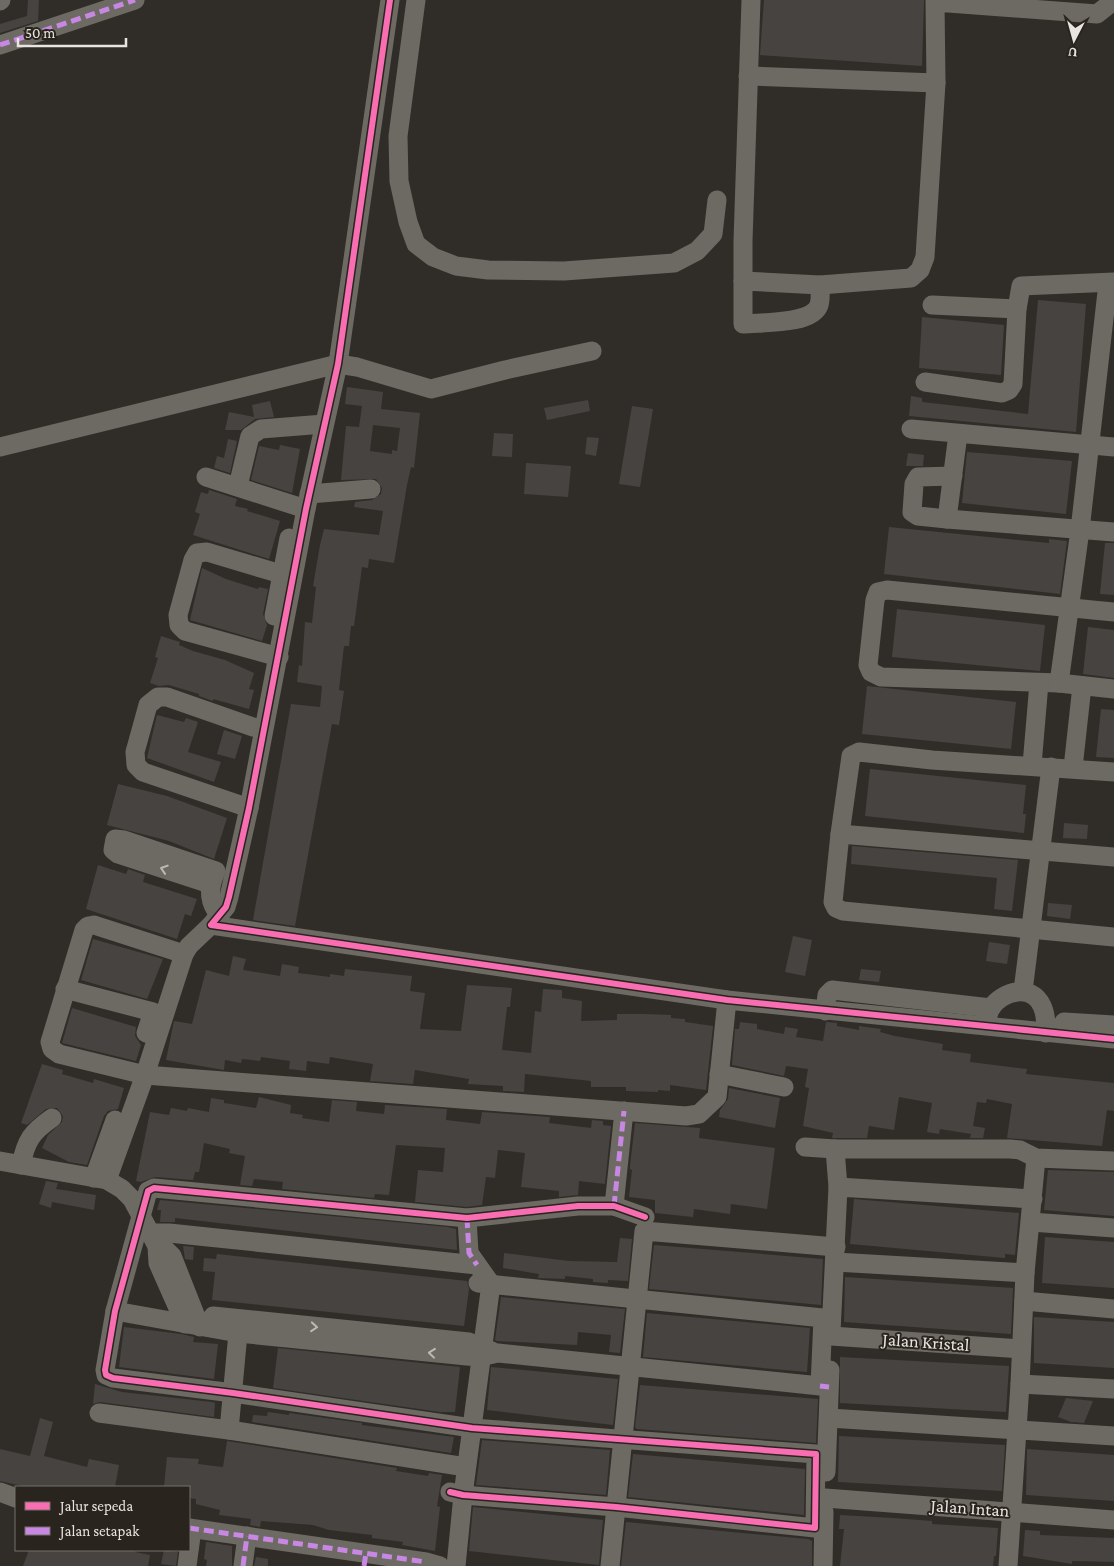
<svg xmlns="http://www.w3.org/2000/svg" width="1114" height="1566" font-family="'Crimson Pro',serif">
<rect width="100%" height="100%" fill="#302d29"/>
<g fill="#464340" fill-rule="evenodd">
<polygon points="28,0 39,0 38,21 0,33 0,24 27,16"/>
<polygon points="764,0 924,0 922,66 760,55"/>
<polygon points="1038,300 1086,304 1076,432 909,416 911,396 922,398 922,402 1028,414"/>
<polygon points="922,317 1004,325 1001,375 919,368"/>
<path d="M347 387 383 392 381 409 420 413 414 468 411 467 407 485 394 563 369 559 368 568 362 567 354 626H351L349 646H344L339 690 344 691 339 725 332 724 295 926 253 920 291 704 320 707 322 686 297 682 299 665 302 666 305 622 312 623 316 587 313 586 320 545 324 529 379 535 383 511 354 507 355 502 372 500 381 494 382 488 376 479 341 480 346 426 359 427 362 406 345 404ZM373 425 400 428 397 451 392 450V454L370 451Z"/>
<polygon points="588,400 590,411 547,420 544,408"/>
<polygon points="270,401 274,417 255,419 241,430 225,430 229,412 254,417 252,405"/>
<polygon points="632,406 653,409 640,487 619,484"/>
<polygon points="494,433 513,434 512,457 492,456"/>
<polygon points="587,437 599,438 596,456 585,454"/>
<polygon points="228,439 237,441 230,473 214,468 217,456 224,458"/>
<polygon points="280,445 300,449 292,493 251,480 259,446 279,450"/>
<polygon points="967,452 1072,461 1066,514 962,503"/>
<polygon points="908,453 924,455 923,466 906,466"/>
<polygon points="526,463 571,466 568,497 524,494"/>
<polygon points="209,490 237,499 235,506 248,509 247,511 280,521 269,559 193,535 200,514 195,512 201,492 208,494"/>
<polygon points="889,527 1049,543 1049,539 1067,541 1060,594 884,574"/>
<polygon points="1105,543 1114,543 1114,595 1100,594"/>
<polygon points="202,568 226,579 258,589 259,587 268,589 263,614 267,625 262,641 190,620"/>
<polygon points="897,609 1045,625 1040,671 892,657"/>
<polygon points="1088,627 1114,630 1114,678 1083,674"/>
<polygon points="161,636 180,642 179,645 193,651 225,660 254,673 249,689 254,690 249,709 213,699 213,701 199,696 199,694 169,685 159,686 150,683 158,658 155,657"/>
<polygon points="867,686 1016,702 1011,749 862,734"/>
<polygon points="1101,709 1114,710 1114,758 1096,757"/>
<polygon points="157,715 184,722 186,718 198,722 188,752 221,762 214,782 147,758"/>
<polygon points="224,730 242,736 235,759 217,754"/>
<polygon points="870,769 1026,785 1023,814 1026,814 1024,833 865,816"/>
<polygon points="118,784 167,796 227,818 214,859 169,841 107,825"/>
<polygon points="1064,823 1088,825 1087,839 1063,838"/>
<polygon points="852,846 1018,860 1012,911 994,909 997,878 851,864"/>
<polygon points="98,865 126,874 128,869 145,875 143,882 197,899 191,916 185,914 177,939 86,909"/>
<polygon points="1048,903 1072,905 1070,919 1047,916"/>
<polygon points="793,936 812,940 805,976 785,972"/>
<polygon points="93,939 163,959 147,999 81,980"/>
<polygon points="989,942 1010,945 1007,964 986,961"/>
<polygon points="233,956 246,959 243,970 280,976 282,964 299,967 298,973 330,977 330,974 344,976 345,969 412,976 410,991 425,993 420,1029 461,1031 467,985 512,988 510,1007 507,1007 502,1050 531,1053 535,1011 541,1012 543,989 562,990 562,998 582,1001 581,1021 617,1020 617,1014 644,1014 671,1015 671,1018 685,1019 685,1022 713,1026 706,1090 670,1085 670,1091 658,1090 658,1092 626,1091 626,1087 591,1087 591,1081 525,1074 524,1092 503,1091 503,1086 468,1084 469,1079 415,1070 413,1084 370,1081 373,1064 330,1057 329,1064 307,1061 306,1071 289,1069 290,1061 261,1057 260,1061 242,1059 241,1063 225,1060 224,1070 166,1060 174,1021 192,1024 206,970 229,976"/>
<polygon points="861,969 881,971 879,982 859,980"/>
<polygon points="72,1008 136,1027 135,1036 141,1045 136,1061 62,1043"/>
<polygon points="740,1022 757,1024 757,1029 784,1034 785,1027 798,1029 796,1037 823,1041 826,1022 837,1023 837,1026 859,1030 859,1026 881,1029 880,1032 895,1036 943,1044 942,1050 971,1054 970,1062 1027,1069 1026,1074 1114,1083 1114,1111 1107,1110 1102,1146 1007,1138 1012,1104 987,1099 986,1103 977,1102 973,1126 985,1128 983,1138 970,1138 971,1134 940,1129 939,1134 927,1132 932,1103 899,1097 894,1130 869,1126 867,1138 832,1138 833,1133 803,1126 809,1088 805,1087 808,1069 786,1066 784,1076 732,1065 735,1029 739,1029"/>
<polygon points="42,1064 63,1070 62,1074 93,1083 94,1079 124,1088 118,1109 108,1111 104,1116 87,1165 69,1162 42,1148 48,1135 62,1122 63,1116 57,1108 46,1109 27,1125 21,1123"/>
<polygon points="729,1088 780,1098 775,1128 719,1117 720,1110 728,1099"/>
<polygon points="259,1097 291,1105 290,1113 303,1115 302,1118 329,1122 332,1100 357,1102 356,1111 384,1114 385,1105 447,1109 446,1120 480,1124 482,1112 550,1117 549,1123 591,1128 592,1120 603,1121 603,1125 611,1126 605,1184 579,1181 578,1195 559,1197 559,1191 521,1187 525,1153 498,1150 495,1178 486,1177 482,1205 467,1207 415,1202 418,1170 443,1172 445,1148 396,1145 389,1195 375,1194 374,1198 282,1189 283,1182 254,1179 252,1186 240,1185 245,1156 229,1153 230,1149 204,1143 199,1172 195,1172 193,1180 155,1177 141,1182 136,1181 150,1112 169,1115 171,1108 187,1111 188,1108 209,1112 211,1098 224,1100 224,1103 256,1108"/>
<polygon points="635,1123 700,1128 699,1138 775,1148 767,1209 731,1204 730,1214 694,1209 693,1217 655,1213 655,1200 629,1197 632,1170 630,1169 630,1166"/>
<polygon points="1048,1170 1114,1172 1114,1216 1044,1210"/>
<polygon points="46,1181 58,1183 56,1189 96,1195 94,1210 52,1202 51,1208 39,1204"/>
<polygon points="854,1199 1019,1213 1015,1255 1005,1254 1005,1258 850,1244"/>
<polygon points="160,1200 448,1227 456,1229 457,1250 175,1218 175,1222 160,1222 161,1210 157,1210"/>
<polygon points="1045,1237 1114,1242 1114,1288 1042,1283"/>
<polygon points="620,1238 632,1239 628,1281 608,1280 608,1283 593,1282 593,1279 565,1276 565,1279 538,1278 539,1274 503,1268 504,1253 569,1261 617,1262"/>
<polygon points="654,1245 823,1259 821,1305 649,1289"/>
<polygon points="183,1246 194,1247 193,1260 185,1259"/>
<polygon points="217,1254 467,1281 469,1289 464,1326 212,1300 215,1272 203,1271 204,1258 216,1259"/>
<polygon points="845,1277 1013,1288 1011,1334 844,1322"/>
<polygon points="501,1297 625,1309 620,1353 609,1352 611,1335 578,1332 577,1345 497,1341 495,1340"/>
<polygon points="647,1313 810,1328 807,1372 643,1357"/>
<polygon points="1034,1317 1114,1322 1114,1368 1034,1363"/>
<polygon points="124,1327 181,1334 194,1337 193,1342 218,1344 214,1379 119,1367"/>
<polygon points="278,1348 460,1367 455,1412 440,1412 273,1388"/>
<polygon points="840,1357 1009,1366 1006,1412 840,1403"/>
<polygon points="491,1367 618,1379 613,1425 487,1410"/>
<polygon points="95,1384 122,1392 212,1402 215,1403 214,1417 100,1402 93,1404"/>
<polygon points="640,1385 818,1399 816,1443 637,1429 635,1427"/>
<polygon points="1066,1398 1093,1401 1084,1423 1071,1422 1058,1417"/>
<polygon points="268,1412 289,1415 289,1413 362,1423 362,1425 454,1437 451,1453 252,1422 253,1415 267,1416"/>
<polygon points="40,1418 53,1422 44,1456 87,1467 89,1459 119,1465 115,1487 27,1487 0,1481 0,1449 30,1456"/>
<polygon points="839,1436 1005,1445 1002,1491 838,1482"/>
<polygon points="482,1440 610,1450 606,1495 476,1485"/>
<polygon points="227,1441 397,1468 396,1471 428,1476 429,1473 442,1475 437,1506 440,1507 435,1551 402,1545 403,1542 372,1538 372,1535 329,1530 313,1525 261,1521 260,1527 250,1525 251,1519 219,1515 220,1510 196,1504 196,1499 189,1498 189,1487 164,1487 167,1457 199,1459 198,1464 223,1467"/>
<polygon points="1027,1449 1114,1455 1114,1501 1026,1495"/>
<polygon points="633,1454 805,1469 804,1515 628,1497"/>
<polygon points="473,1507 603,1520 599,1565 469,1551"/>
<polygon points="840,1515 893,1518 932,1521 932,1524 998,1528 996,1556 994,1556 993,1566 840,1566 844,1529 839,1529"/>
<polygon points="626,1522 808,1539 812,1541 812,1566 621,1566"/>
<polygon points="1025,1530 1040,1531 1040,1535 1114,1538 1114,1562 1072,1561 1072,1564 1023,1556"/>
<polygon points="206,1542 232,1546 232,1566 206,1566 207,1560 204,1559"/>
<polygon points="29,1550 136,1550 135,1552 150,1555 148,1566 23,1566"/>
<polygon points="164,1550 178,1552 176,1566 161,1564"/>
<polygon points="256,1557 268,1559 268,1566 254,1566"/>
</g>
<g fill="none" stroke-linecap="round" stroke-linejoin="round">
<g stroke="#6c6a62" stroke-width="19">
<polyline points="390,0 338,364 306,509 249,808 229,897 226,907 211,925 727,1000 1114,1039"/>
<polyline points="416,0 398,136 399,181 408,222 416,244 433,257 456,266 488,270 564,271 674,263 697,251 713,234 717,200"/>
<path d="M751 0 743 241V324C761 322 812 325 819 305 821 299 820 291 820 285"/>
<polyline points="0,1 1,0"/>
<polyline points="0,45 135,0"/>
<polyline points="748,76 936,83 935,2 1097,14 1107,6 1109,0"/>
<polyline points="743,281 820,285 911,278 920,270 925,257 936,83"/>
<polyline points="932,305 1017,309"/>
<polyline points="925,382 1002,393 1009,390 1013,384 1017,309 1021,286 1114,282"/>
<polyline points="911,429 1114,447"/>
<polyline points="0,447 338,364 357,367 431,389 505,370 592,351"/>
<polyline points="953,476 918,477 914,484 912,512 918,516 947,519 1114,532"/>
<polyline points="206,477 306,509"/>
<polyline points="238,486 250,436 261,429 324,424"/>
<polyline points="309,494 371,489"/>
<polyline points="947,519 958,434"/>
<polyline points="1114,612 887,590 878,592 875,600 868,665 871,672 881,677 1059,683 1114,689"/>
<polyline points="274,616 289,538"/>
<polyline points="279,657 185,631 179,625 178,615 193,560 197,553 207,552 281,574"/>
<polyline points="1059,683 1080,530 1108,283"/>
<polyline points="1032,765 1039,683"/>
<polyline points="1073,768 1082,686"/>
<polyline points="1114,772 932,760 859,752 851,756 840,834 833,902 836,908 843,911 1114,937"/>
<polyline points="249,808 143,772 136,765 135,752 148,705 158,697 167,697 253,727"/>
<polyline points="840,834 1114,857"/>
<path d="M215 874C208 889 209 903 220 916"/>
<polyline points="210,884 118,854 113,850 115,839 124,840 216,871"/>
<polyline points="184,954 94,925 88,926 84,930 50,1042 52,1049 59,1054 145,1075 686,1116 699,1114 717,1097 727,1000"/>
<polyline points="65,989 153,1012 146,1033"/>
<polyline points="1023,991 1051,767"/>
<polyline points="825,1011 827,995 832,990 991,1008"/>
<path d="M987 1019C988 1016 989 1011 991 1008 1002 991 1032 983 1042 1006 1046 1014 1046 1024 1046 1033"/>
<polyline points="1064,1022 1114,1025"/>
<polyline points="719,1074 784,1087"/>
<polyline points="805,1147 835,1149"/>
<polyline points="0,1161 107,1180 122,1189 132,1199 157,1246 158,1263 185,1324"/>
<path d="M21 1165C26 1140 32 1132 52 1118"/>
<polyline points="94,1178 115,1120"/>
<polyline points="107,1180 145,1075 184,954 189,946 211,925"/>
<polyline points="838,1187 835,1149 1010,1149 1020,1150 1036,1158 1114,1161"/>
<polyline points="614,1206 624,1111"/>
<polyline points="1031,1222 1114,1228"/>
<polyline points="150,1233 169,1233 477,1265"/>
<polyline points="157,1246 166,1250 172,1256 200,1327"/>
<polyline points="835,1262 1025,1273"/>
<polyline points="1024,1301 1114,1309"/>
<polyline points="115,1311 238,1333 467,1356 480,1357 498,1353 820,1386 823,1318 478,1283"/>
<polyline points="213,1316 469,1342 492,1351"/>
<polyline points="831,1332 838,1187 1033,1199"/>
<polyline points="831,1336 1021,1349"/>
<polyline points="1020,1384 1025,1273 1036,1158"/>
<polyline points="99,1413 229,1430 466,1467"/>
<polyline points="829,1418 1114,1436"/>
<polyline points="229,1430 238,1333"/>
<polyline points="826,1472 830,1370"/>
<polyline points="0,1492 16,1498"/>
<polyline points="450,1492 463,1495 616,1507 815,1528 816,1454 472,1428 233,1393 113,1378 106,1375 105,1370 115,1311 148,1191 154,1188 467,1218 578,1206 614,1206 645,1217"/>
<polyline points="825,1498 1114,1520"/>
<polyline points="189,1528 426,1562 440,1566"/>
<polyline points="187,1566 192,1529"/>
<polyline points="243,1566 247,1536"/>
<polyline points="456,1566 463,1495 491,1284 469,1253 467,1218"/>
<polyline points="610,1566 644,1231 836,1247"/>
<polyline points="823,1566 824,1512"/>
<polyline points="1008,1566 1020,1384 1114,1389"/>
</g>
<g stroke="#c787e3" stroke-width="5" stroke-dasharray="10 5" stroke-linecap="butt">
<polyline points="0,45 135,0"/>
<polyline points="614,1206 624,1111"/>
<polyline points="467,1218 469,1253 477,1265"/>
<polyline points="820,1386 829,1387"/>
<polyline points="189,1528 426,1562"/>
<polyline points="243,1566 247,1536"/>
<polyline points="364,1566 366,1553"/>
</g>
<defs>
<g id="cycleway">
<polyline points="390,0 338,364 306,509 249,808 229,897 226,907 211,925 727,1000 1114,1039"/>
<polyline points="450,1492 463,1495 616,1507 815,1528 816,1454 472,1428 233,1393 113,1378 106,1375 105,1370 115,1311 148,1191 154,1188 467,1218 578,1206 614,1206 645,1217"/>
</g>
</defs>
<use href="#cycleway" stroke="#29241d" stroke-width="9"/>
<use href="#cycleway" stroke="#f96db3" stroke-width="6"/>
</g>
<defs><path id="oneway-chevron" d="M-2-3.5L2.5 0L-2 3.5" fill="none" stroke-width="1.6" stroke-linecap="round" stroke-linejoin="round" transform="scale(1.25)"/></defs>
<g stroke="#bdb9b3">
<use href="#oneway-chevron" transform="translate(164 869) rotate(-162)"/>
<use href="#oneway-chevron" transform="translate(314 1327) rotate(5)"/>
<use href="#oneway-chevron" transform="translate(432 1353) rotate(-174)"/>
</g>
<g text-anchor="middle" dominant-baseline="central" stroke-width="4" stroke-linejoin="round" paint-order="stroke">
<g font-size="18" fill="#e8e4df" stroke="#29241d">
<text transform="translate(926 1342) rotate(4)">Jalan Kristal</text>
<text transform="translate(970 1508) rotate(4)">Jalan Intan</text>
</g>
</g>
<rect x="15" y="1486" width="175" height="65" fill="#29241d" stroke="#75716b"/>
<rect x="25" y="1502" width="25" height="8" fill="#f96db3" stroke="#75716b"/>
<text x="60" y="1511" font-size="15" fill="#e8e4df">Jalur sepeda</text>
<rect x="25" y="1527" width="25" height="8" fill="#c787e3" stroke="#75716b"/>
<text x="60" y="1536" font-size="15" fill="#e8e4df">Jalan setapak</text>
<g transform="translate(1074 40) rotate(186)" stroke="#29241d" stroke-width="4" paint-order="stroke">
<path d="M0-4L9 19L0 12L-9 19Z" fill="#e8e4df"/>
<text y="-8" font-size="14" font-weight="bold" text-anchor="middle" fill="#e8e4df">U</text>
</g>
<path d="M18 38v8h108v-8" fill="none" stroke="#e8e4df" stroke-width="2.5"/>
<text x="25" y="38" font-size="15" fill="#e8e4df" stroke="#29241d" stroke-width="4" paint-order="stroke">50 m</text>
</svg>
